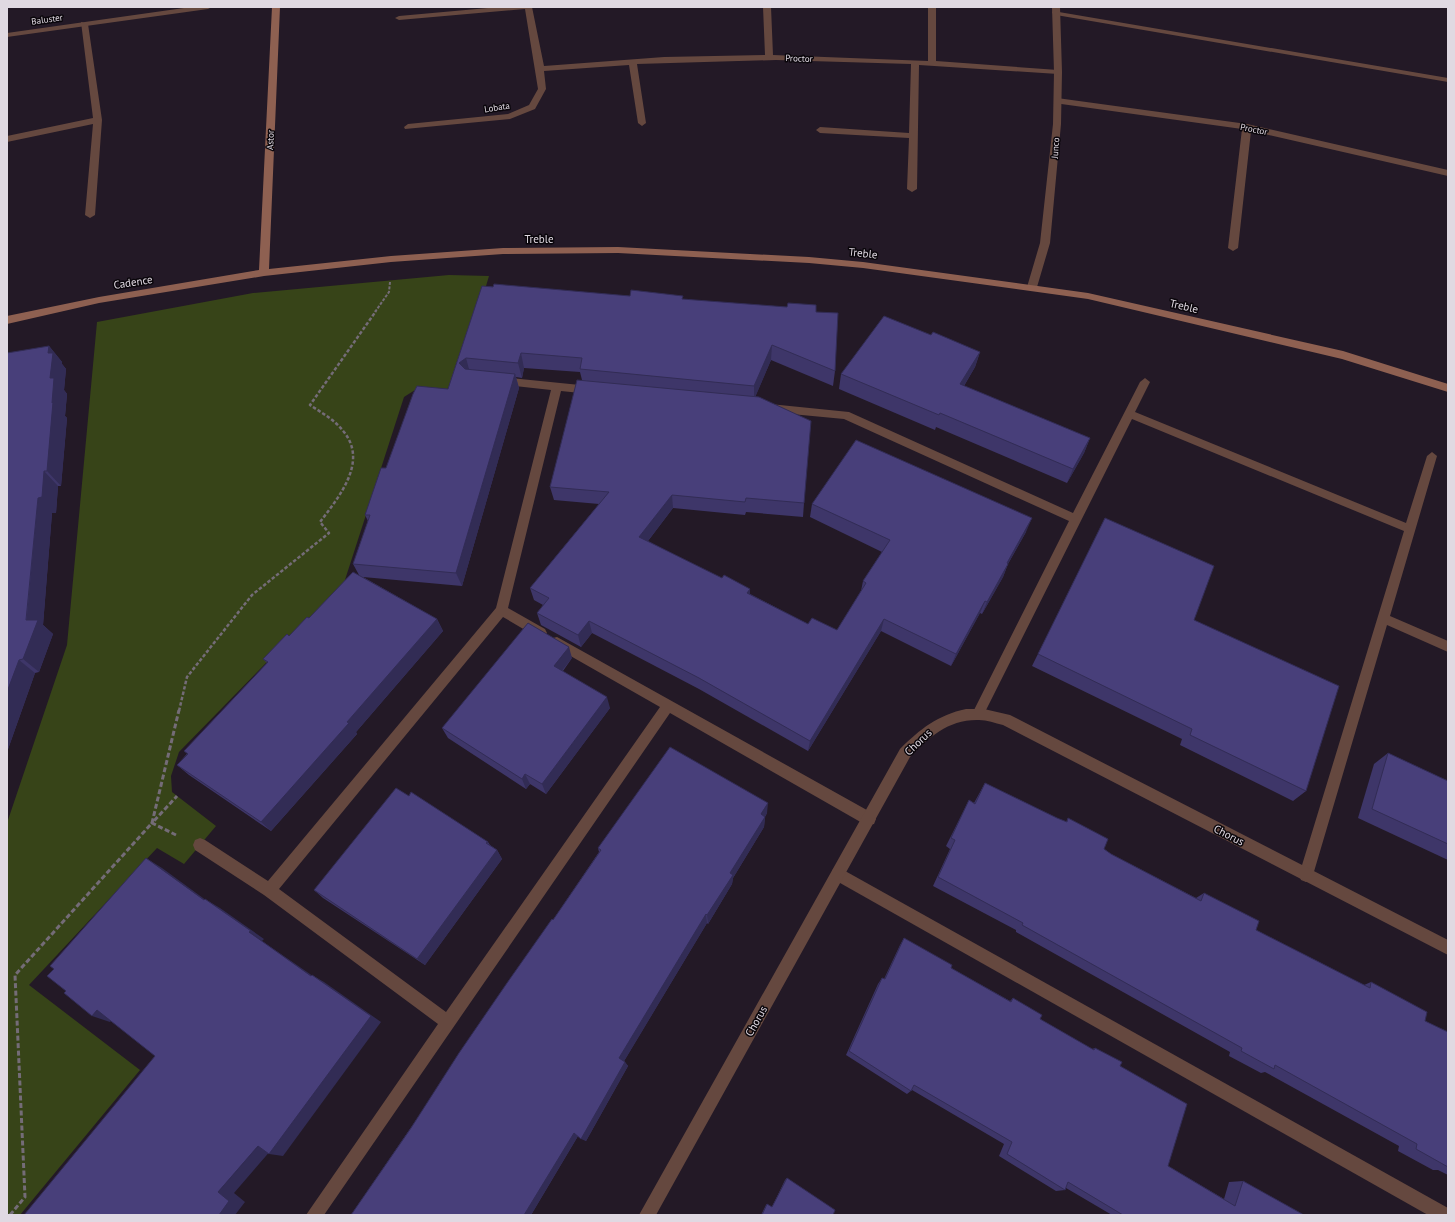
<svg xmlns="http://www.w3.org/2000/svg" width="1455" height="1222" font-family="'PT Sans',sans-serif">
<rect width="100%" height="100%" fill="#231926"/>
<polygon fill="#374418" points="449,275 489,276 454,393 415,390 404,397 344,583 179,752 171,776 172,792 216,826 184,864 157,848 29,985 140,1070 20,1215 7,1215 7,823 67,645 97,322 253,293"/>
<g fill="none" stroke-linecap="round" stroke-linejoin="round">
<polyline stroke="#746c77" stroke-width="2" stroke-dasharray="3 1.5" stroke-linecap="butt" points="375,312 389,292 390,282"/>
<path stroke="#746c77" stroke-width="2.5" stroke-dasharray="3.5 2" stroke-linecap="butt" d="M179 711 187 677 252 595 329 533 320 522C339 497 368 462 344 432 335 420 322 413 310 405L376 311"/>
<g stroke="#746c77" stroke-width="3" stroke-dasharray="5 2.5" stroke-linecap="butt">
<polyline points="176,835 152,823 177,796"/>
<polyline points="10,1215 25,1197 15,975 152,823 179,710"/>
</g>
<g fill="#65483f" fill-rule="evenodd">
<polygon points="499,7 532,7 544,66 664,57 765,55 763,7 771,7 773,55 928,61 928,7 936,7 936,61 1058,70 1062,72 1058,74 919,65 917,189 912,192 907,189 909,138 820,133 816,130 820,127 909,133 911,64 776,60 637,64 646,123 642,126 638,123 629,65 544,71 546,89 535,109 510,119 405,129 404,127 408,124 508,114 529,105 538,89 525,9 399,20 395,18 399,16"/>
<polygon points="1053,11 1448,78 1448,82 1056,15 1052,13"/>
<polygon points="81,22 88,24 102,120 95,215 90,218 85,215 93,124 7,142 7,136 93,118"/>
<polygon points="1057,98 1247,124 1448,170 1448,176 1251,131 1238,248 1233,251 1228,248 1242,129 1054,103 1054,99"/>
<polygon points="501,377 590,386 595,390 590,394 561,391 508,608 545,629 547,633 545,637 541,638 537,637 503,617 279,889 446,1012 660,707 553,646 551,642 553,638 557,637 874,814 876,819 874,824 869,825 864,824 670,713 324,1215 306,1215 438,1024 264,895 195,850 193,845 195,840 200,838 205,840 268,881 496,608 551,390 497,384 496,381 497,378"/>
<polygon points="1145,378 1150,382 1135,412 1406,523 1427,456 1432,452 1437,456 1390,616 1448,641 1448,652 1387,625 1313,875 1311,880 1306,882 1301,880 1299,875 1404,531 1132,419 982,718 978,720 974,718 972,714 974,710 1069,521 844,419 770,412 765,408 770,404 849,412 1073,513 1140,382"/>
<polygon points="838,867 1448,1208 1448,1215 1428,1215 833,879 831,874 833,869"/>
</g>
<g fill="#65483f" fill-rule="evenodd">
<polygon points="191,7 212,7 208,9 7,37 7,33"/>
<polygon points="1052,7 1060,7 1062,72 1061,124 1050,243 1037,287 1032,290 1027,287 1040,243 1053,124 1054,72"/>
<path d="M966 709H984L1010 715 1448 940V955L1003 725C995 723 987 720 979 720 949 719 929 737 910 757L656 1215H639L900 749C920 729 938 715 966 709Z"/>
</g>
<polygon fill="#8e6051" fill-rule="evenodd" points="272,7 280,7 269,269 391,256 503,248 618,247 809,257 863,262 1088,293 1343,351 1448,384 1448,392 1342,359 1088,299 863,268 809,263 618,253 503,254 391,262 264,276 99,303 7,324 7,316 99,297 259,270"/>
</g>
<g fill="#3e3669">
<polygon points="482,286 630,296 683,299 816,312 835,371 833,386 771,360 755,397 804,503 803,517 746,512 745,515 673,508 648,541 808,624 837,630 861,591 863,581 882,552 810,517 812,504 1026,532 1008,564 1003,577 982,614 980,613 951,666 881,631 808,751 699,689 592,633 581,647 541,625 537,613 543,605 534,600 530,588 599,504 554,500 550,487 582,380 580,372 524,368 522,378 516,377 519,388 462,586 363,577 437,619 443,631 356,732 357,734 271,831 189,775 177,765 267,663 263,659 359,575 353,564 368,521 365,515 386,468 448,389"/>
<polygon points="931,335 980,352 975,367 964,386 1090,438 1084,453 1067,483 936,427 935,430 839,389 841,374"/>
<polygon points="49,346 62,362 62,364 66,369 64,390 67,394 65,416 67,418 61,486 58,486 56,513 52,513 43,625 53,634 39,672 35,673 7,752"/>
<polygon points="1105,518 1194,620 1306,791 1293,801 1180,745 1182,739 1032,666"/>
<polygon points="572,658 563,671 610,708 546,794 530,784 526,789 448,738 442,728"/>
<polygon points="1388,753 1448,781 1448,860 1358,818 1374,764"/>
<polygon points="985,783 1057,818 1066,822 1068,818 1104,849 1111,854 1196,898 1204,893 1256,930 1364,985 1371,982 1425,1021 1448,1032 1448,1175 1438,1170 1433,1170 1398,1151 1399,1146 1265,1072 1261,1073 1229,1056 1230,1052 1016,932 1016,930 933,886 950,849 946,846 969,800 974,803"/>
<polygon points="767,813 765,817 764,827 733,878 732,884 708,924 707,923 624,1061 628,1066 586,1141 578,1136 531,1215 351,1215 553,920 599,852 598,848"/>
<polygon points="488,842 490,845 497,850 502,859 425,965 323,898 314,890"/>
<polygon points="904,938 951,968 1010,1001 1013,998 1040,1019 1092,1049 1095,1048 1120,1066 1168,1166 1224,1199 1229,1182 1243,1181 1304,1215 1112,1215 1066,1188 1065,1190 1056,1191 999,1156 1004,1144 912,1090 907,1094 846,1055 878,984 882,978 884,979 900,945"/>
<polygon points="787,1178 833,1215 761,1215 766,1205 767,1204 772,1207 785,1180"/>
</g>
<g fill="#322c55">
<polygon points="772,345 771,360 754,400 754,386"/>
<polygon points="49,346 62,362 62,364 66,369 64,390 67,394 65,416 67,418 61,486 47,471 50,378 48,353"/>
<polygon points="980,352 975,367 956,399 960,384"/>
<polygon points="521,353 524,368 522,378 518,363"/>
<polygon points="466,358 470,373 459,363"/>
<polygon points="515,374 519,388 462,586 456,573"/>
<polygon points="1090,438 1084,453 1067,483 1073,469"/>
<polygon points="44,471 58,486 56,513 52,513 43,625 53,634 39,672 23,659 38,498"/>
<polygon points="672,495 673,508 641,550 639,537"/>
<polygon points="1032,518 1026,532 1001,576 1007,563"/>
<polygon points="1008,564 1003,577 982,614 987,602"/>
<polygon points="750,589 750,601 747,593"/>
<polygon points="985,601 980,613 951,666 956,654"/>
<polygon points="437,619 443,631 356,732 357,734 271,831 261,822 347,722"/>
<polygon points="884,619 881,631 808,751 810,741"/>
<polygon points="589,621 592,633 581,647 578,635"/>
<polygon points="569,647 572,658 557,677 554,666"/>
<polygon points="19,660 35,673 7,752 7,692"/>
<polygon points="607,697 610,708 546,794 542,784"/>
<polygon points="525,774 530,784 526,789 522,779"/>
<polygon points="768,803 767,813 760,825 761,814"/>
<polygon points="765,817 764,827 733,878 732,884 708,924 707,915 730,873"/>
<polygon points="497,850 502,859 425,965 417,959"/>
<polygon points="146,858 162,868 218,909 204,900"/>
<polygon points="205,899 220,908 264,939 262,941 323,983 311,976 249,932"/>
<polygon points="706,914 707,923 623,1063 619,1058"/>
<polygon points="312,975 324,982 381,1022 283,1156 269,1154"/>
<polygon points="97,1010 116,1016 110,1022 92,1016"/>
<polygon points="625,1062 628,1066 586,1141 581,1139"/>
<polygon points="574,1133 578,1136 531,1215 524,1215"/>
<polygon points="258,1146 272,1149 234,1193 245,1202 235,1215 219,1215 218,1192"/>
</g>
<g fill="#483f7a" stroke="#322c55">
<polygon points="494,284 630,296 631,290 683,296 682,299 787,307 788,303 816,305 816,312 838,313 835,371 772,345 754,386 580,369 582,358 521,353 518,363 466,358 459,363 465,369 515,374 456,573 353,564 370,515 365,515 381,468 386,468 413,394 417,386 448,389 482,286 493,287"/>
<polygon points="884,316 931,335 933,332 980,352 960,384 1090,438 1073,469 940,413 939,415 841,374"/>
<polygon points="49,346 48,353 53,353 50,378 54,378 52,403 53,402 47,471 44,471 42,497 38,498 26,620 38,620 23,659 19,660 7,692 7,353"/>
<polygon points="577,380 759,397 811,421 804,503 746,498 745,502 672,495 639,537 722,578 724,575 750,589 747,593 808,624 812,618 837,630 866,583 863,581 890,540 812,504 856,440 1032,518 1007,563 1008,564 987,602 985,601 956,654 884,619 810,741 699,678 589,621 578,635 537,613 549,598 530,588 609,492 550,487"/>
<polygon points="1105,518 1214,566 1194,620 1339,686 1306,791 1190,735 1192,729 1038,654"/>
<polygon points="353,572 437,619 347,722 349,723 261,822 177,765 188,754 184,751 268,662 263,659 287,634 289,636 307,617 309,618"/>
<polygon points="528,623 569,647 554,666 607,697 542,784 525,774 522,779 442,728"/>
<polygon points="670,747 768,803 761,814 765,817 730,873 733,875 707,915 706,914 619,1058 625,1062 581,1139 574,1133 524,1215 351,1215 411,1128 459,1053 507,983 552,919 553,920 601,850 598,848"/>
<polygon points="1388,753 1448,781 1448,844 1372,809"/>
<polygon points="985,783 1057,818 1067,822 1068,818 1108,839 1104,849 1111,854 1201,901 1204,893 1259,921 1256,930 1370,988 1371,982 1427,1012 1425,1021 1448,1032 1448,1167 1416,1149 1417,1144 1275,1065 1274,1069 1241,1051 1242,1048 1022,925 1023,923 938,877 955,840 951,838 969,800 975,804"/>
<polygon points="396,788 409,796 411,792 488,842 486,843 497,850 417,959 314,890"/>
<polygon points="146,858 204,900 205,899 251,931 249,932 311,976 312,975 371,1016 269,1154 258,1146 218,1192 229,1201 219,1215 24,1215 155,1056 97,1010 92,1016 64,993 66,991 47,976 54,969 50,966"/>
<polygon points="904,938 952,965 951,968 1011,1002 1013,998 1042,1015 1040,1019 1094,1050 1095,1048 1122,1062 1120,1066 1187,1104 1168,1166 1235,1206 1243,1181 1304,1215 1123,1215 1068,1182 1065,1190 1007,1154 1012,1142 914,1085 911,1091 849,1051 882,978 885,979"/>
<polygon points="787,1178 835,1210 833,1215 762,1215 767,1204 772,1207"/>
</g>
<g text-anchor="middle" dominant-baseline="central" stroke-width="3" stroke-linejoin="round" paint-order="stroke">
<g font-size="9" fill="#e0d9e2" stroke="#0a060b">
<text transform="translate(47 19) rotate(-8)">Baluster</text>
<text transform="translate(799 58) rotate(2)">Proctor</text>
<text transform="translate(497 107) rotate(-9)">Lobata</text>
<text transform="translate(1254 129) rotate(11)">Proctor</text>
<text transform="translate(270 140) rotate(-87)">Astor</text>
<text transform="translate(1055 148) rotate(-86)">Junco</text>
</g>
<g font-size="11" fill="#e0d9e2" stroke="#0a060b">
<text x="539" y="239">Treble</text>
<text transform="translate(863 253) rotate(6)">Treble</text>
<text transform="translate(133 282) rotate(-9)">Cadence</text>
<text transform="translate(1184 306) rotate(13)">Treble</text>
<text transform="translate(918 742) rotate(-44)">Chorus</text>
<text transform="translate(1229 835) rotate(27)">Chorus</text>
<text transform="translate(756 1021) rotate(-61)">Chorus</text>
</g>
</g>
<rect width="1455" height="1222" fill="none" stroke="#e0d9e2" stroke-width="16"/>
</svg>
